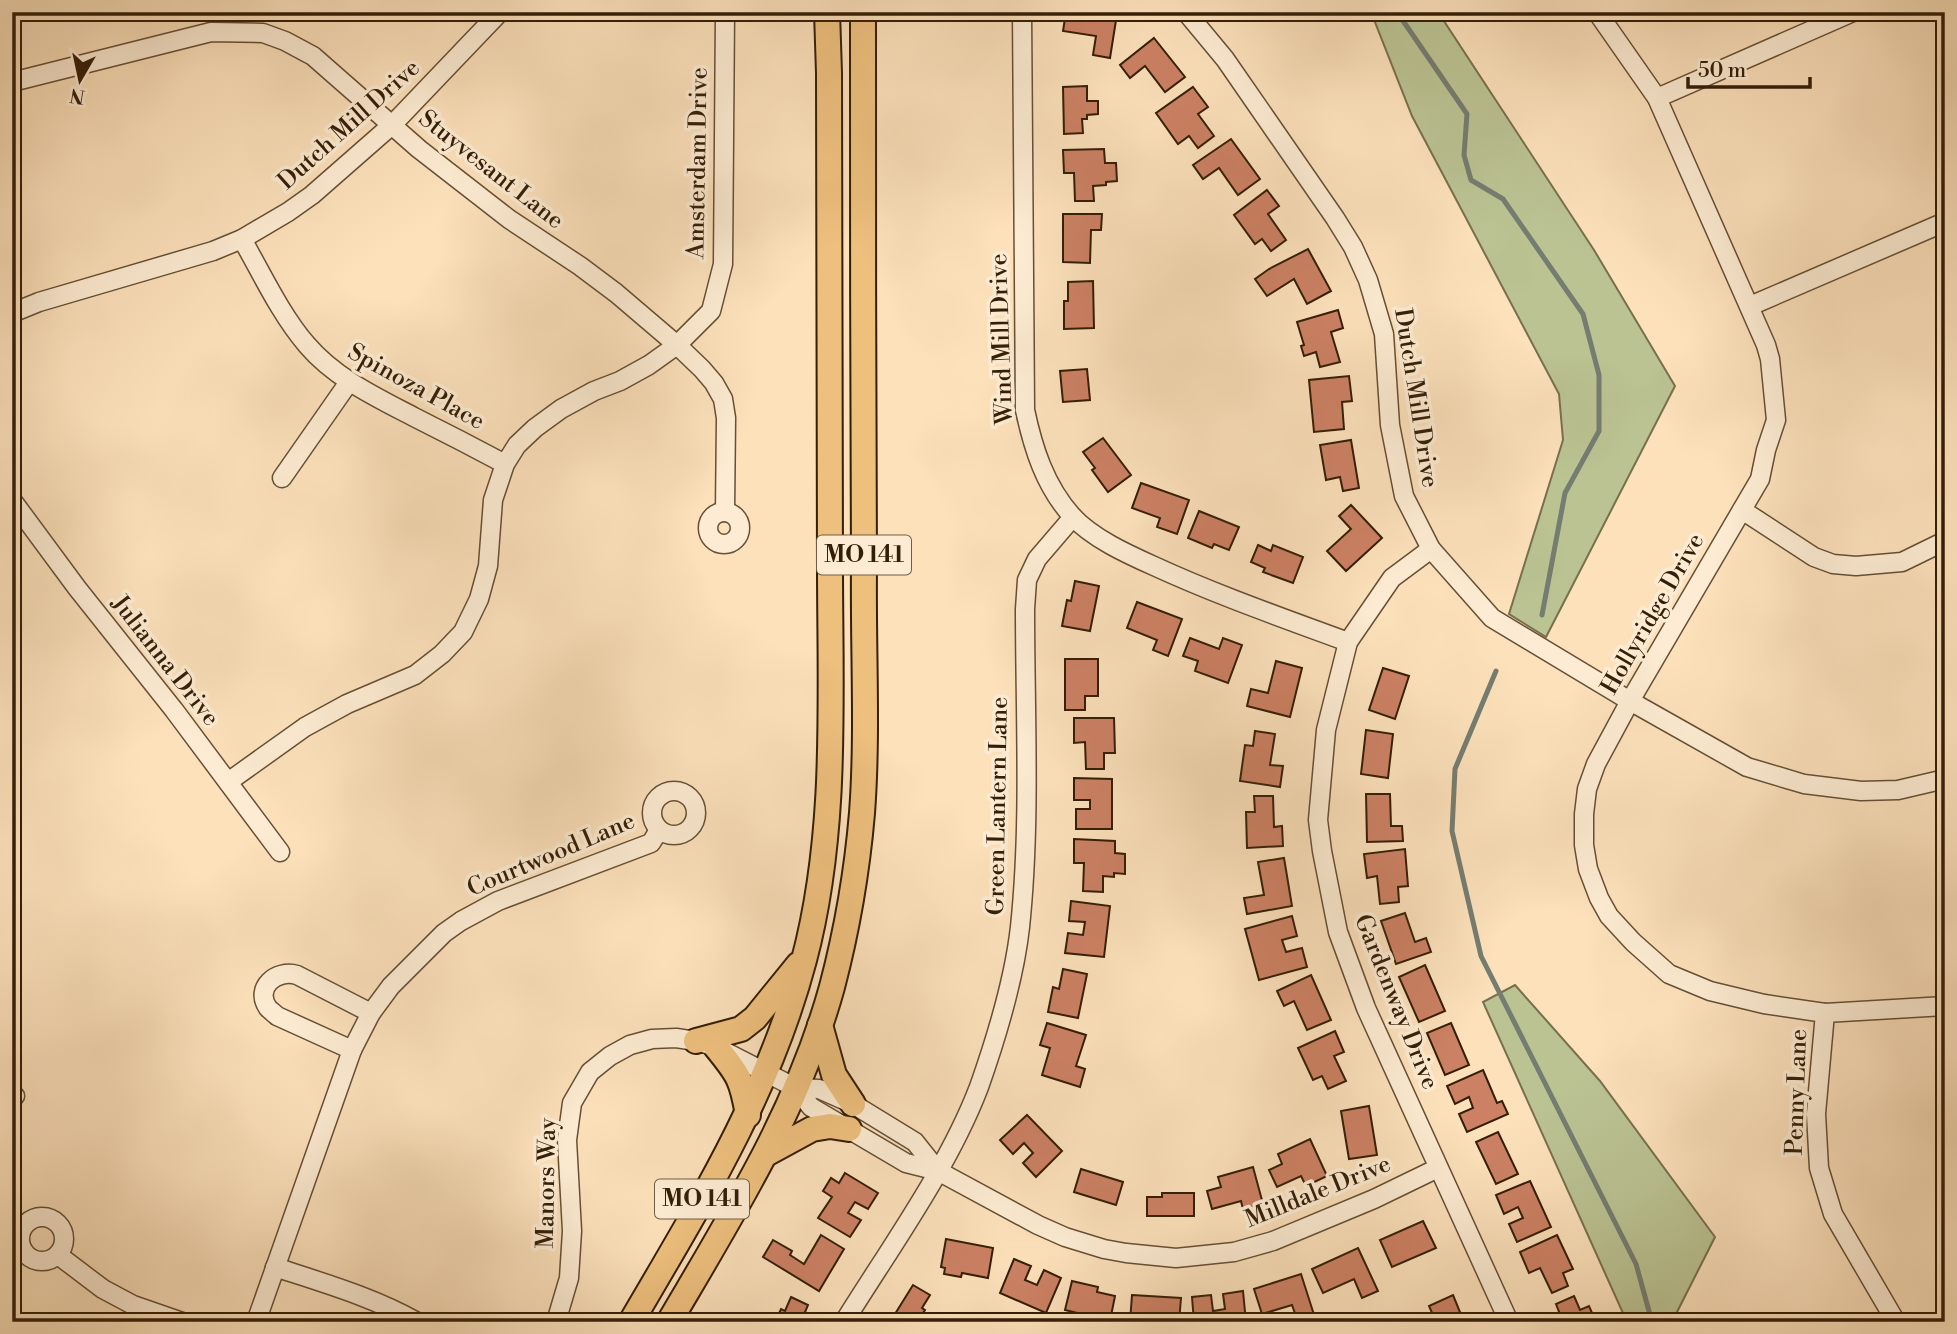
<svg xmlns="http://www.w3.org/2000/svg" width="1957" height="1334" font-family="'Libre Bodoni',serif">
<rect width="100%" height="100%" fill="#fce1bb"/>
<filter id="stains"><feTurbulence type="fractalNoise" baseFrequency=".00286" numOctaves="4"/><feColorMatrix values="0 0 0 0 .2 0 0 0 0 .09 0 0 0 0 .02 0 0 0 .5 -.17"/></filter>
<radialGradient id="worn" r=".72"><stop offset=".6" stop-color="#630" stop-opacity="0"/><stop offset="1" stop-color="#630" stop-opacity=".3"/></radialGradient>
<g fill="#bbc393" stroke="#78704d" stroke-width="2">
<polygon points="1371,12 1438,12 1594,250 1675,386 1546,637 1509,614 1563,440 1559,394 1412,116"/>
<polygon points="1515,985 1600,1081 1715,1237 1674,1318 1677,1322 1627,1322 1483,1002"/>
</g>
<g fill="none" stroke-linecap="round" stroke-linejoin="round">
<g stroke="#757d71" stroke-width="5">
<polyline points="1397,12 1467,114 1464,155 1471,180 1503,199 1583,314 1599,375 1599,431 1565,493 1542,615"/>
<polyline points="1496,671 1455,769 1452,831 1481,956 1636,1264 1652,1322"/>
</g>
</g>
<g fill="#cc8164" stroke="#341e07" stroke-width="2">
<polygon points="1066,12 1117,14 1110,58 1093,55 1096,36 1063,31"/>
<polygon points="1154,38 1185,77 1165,92 1145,66 1130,78 1120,65"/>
<polygon points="1087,86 1087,101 1098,101 1098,114 1087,115 1087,119 1082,119 1083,133 1064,134 1063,87"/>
<polygon points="1193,87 1208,107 1198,114 1214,136 1198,148 1189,136 1178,144 1156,113"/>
<polygon points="1231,139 1260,179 1238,195 1219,168 1203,179 1193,165"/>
<polygon points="1104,149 1105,163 1116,163 1117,181 1106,182 1106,185 1093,186 1094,201 1075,201 1074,173 1064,173 1063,150"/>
<polygon points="1267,190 1279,206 1268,214 1286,240 1271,251 1262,239 1255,244 1234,215"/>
<polygon points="1063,214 1102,214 1101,230 1091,230 1090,263 1063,262"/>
<polygon points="1308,249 1331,291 1307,304 1294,279 1267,296 1255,279 1269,269"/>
<polygon points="1093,281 1094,328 1064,329 1064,301 1068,301 1068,282"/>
<polygon points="1338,310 1343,328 1331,332 1340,362 1320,367 1316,352 1304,356 1301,346 1304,345 1297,322"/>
<polygon points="1087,369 1090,400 1063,402 1060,371"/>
<polygon points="1349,376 1352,401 1342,402 1344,429 1314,432 1309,380"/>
<polygon points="1103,438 1131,475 1108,492 1092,470 1095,468 1083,452"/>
<polygon points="1351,440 1359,488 1343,491 1340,477 1326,480 1320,445"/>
<polygon points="1141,483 1189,500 1177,534 1157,527 1160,518 1132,508"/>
<polygon points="1351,505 1382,538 1346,571 1327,551 1351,529 1339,516"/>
<polygon points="1199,511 1239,527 1229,550 1214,544 1212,548 1188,538"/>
<polygon points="1258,545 1271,551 1273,545 1303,557 1293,583 1263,572 1265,568 1251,562"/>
<polygon points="1075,581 1099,586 1090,631 1062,626 1067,600 1071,601"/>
<polygon points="1137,602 1182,619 1168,656 1153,650 1157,640 1127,628"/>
<polygon points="1190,638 1219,649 1223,638 1242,645 1228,683 1195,671 1198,661 1183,656"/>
<polygon points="1065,659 1098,659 1098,696 1085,696 1085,710 1065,710"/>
<polygon points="1276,661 1302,668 1290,717 1247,706 1251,689 1268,693"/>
<polygon points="1383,668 1409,676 1395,719 1369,710"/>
<polygon points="1074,718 1114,718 1115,753 1104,753 1104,769 1086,769 1085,742 1074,743"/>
<polygon points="1366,730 1393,734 1388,778 1361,774"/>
<polygon points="1255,731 1275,734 1270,765 1283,766 1280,787 1240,781 1245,745 1253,746"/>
<polygon points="1074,778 1112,779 1112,829 1076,829 1076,809 1090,809 1090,800 1074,800"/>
<polygon points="1366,794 1390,794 1391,826 1402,826 1403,841 1367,842"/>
<polygon points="1254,796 1273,796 1274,827 1282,826 1283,846 1247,848 1246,812 1255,812"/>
<polygon points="1074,839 1115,841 1115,853 1125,854 1125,874 1114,873 1114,877 1103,876 1103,892 1083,891 1084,863 1074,863"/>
<polygon points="1405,849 1408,886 1398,887 1399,902 1380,904 1377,876 1367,878 1364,854"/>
<polygon points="1284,858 1292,906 1247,914 1244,898 1264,895 1258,862"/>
<polygon points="1071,901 1110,906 1104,957 1065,953 1068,933 1083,935 1085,922 1069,921"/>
<polygon points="1405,913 1415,942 1426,938 1431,952 1396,964 1381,921"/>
<polygon points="1292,916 1297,936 1282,940 1286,952 1302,948 1307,967 1259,980 1245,929"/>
<polygon points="1425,965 1445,1011 1419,1022 1399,977"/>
<polygon points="1063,969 1087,974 1078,1018 1048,1012 1053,987 1059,989"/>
<polygon points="1311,975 1331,1020 1307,1030 1294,1001 1284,1006 1277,991"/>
<polygon points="1047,1023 1086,1035 1076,1066 1085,1069 1080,1087 1042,1075 1050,1048 1040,1045"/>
<polygon points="1451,1023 1469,1065 1445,1075 1427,1033"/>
<polygon points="1335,1031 1344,1052 1334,1056 1346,1081 1328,1089 1322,1076 1313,1080 1298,1048"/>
<polygon points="1483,1070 1497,1103 1502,1101 1508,1114 1467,1132 1459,1114 1473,1108 1469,1097 1455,1104 1447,1086"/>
<polygon points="1369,1106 1377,1155 1349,1159 1341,1111"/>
<polygon points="1027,1115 1062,1151 1036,1177 1023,1163 1033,1153 1024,1143 1013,1154 1000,1140"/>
<polygon points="1498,1132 1518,1174 1496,1184 1476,1142"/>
<polygon points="1310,1139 1327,1176 1306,1186 1301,1176 1277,1187 1269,1170 1282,1164 1278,1154"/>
<polygon points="1253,1167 1263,1204 1243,1209 1241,1201 1212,1209 1207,1191 1221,1187 1218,1177"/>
<polygon points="1081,1169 1123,1182 1116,1205 1074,1192"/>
<polygon points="845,1173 878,1193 868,1209 855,1202 848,1213 861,1220 850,1237 818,1218 832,1197 823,1191 831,1178 839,1183"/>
<polygon points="1530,1181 1551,1227 1517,1242 1509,1224 1523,1218 1518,1207 1504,1214 1496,1195"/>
<polygon points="1162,1193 1194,1193 1194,1216 1147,1216 1147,1197 1162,1197"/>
<polygon points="1423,1221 1436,1248 1392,1267 1380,1240"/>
<polygon points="821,1235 844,1249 819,1291 763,1257 773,1240 792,1251 790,1255 804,1264"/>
<polygon points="1557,1235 1573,1269 1563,1273 1568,1286 1552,1293 1540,1268 1529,1273 1520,1252"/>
<polygon points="946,1239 993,1248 988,1278 962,1273 961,1277 944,1274 945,1268 941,1267"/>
<polygon points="1358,1248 1378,1291 1362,1298 1354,1279 1323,1293 1312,1269"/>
<polygon points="1014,1259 1031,1266 1025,1280 1037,1285 1044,1270 1061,1278 1046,1313 1000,1293"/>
<polygon points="1301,1274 1316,1321 1298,1322 1292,1305 1262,1314 1254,1289"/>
<polygon points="1072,1281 1098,1287 1097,1292 1115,1296 1110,1321 1065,1310"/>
<polygon points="913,1285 930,1295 922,1308 925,1310 917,1322 890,1322"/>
<polygon points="1243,1291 1246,1322 1194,1322 1192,1297 1211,1295 1213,1311 1225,1309 1223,1294"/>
<polygon points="1132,1295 1181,1298 1179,1322 1130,1322"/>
<polygon points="1453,1295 1464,1322 1436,1322 1429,1306"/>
<polygon points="1574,1296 1580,1310 1589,1306 1596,1322 1563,1322 1556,1304"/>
<polygon points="791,1297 808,1305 801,1322 775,1322 781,1309 785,1311"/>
</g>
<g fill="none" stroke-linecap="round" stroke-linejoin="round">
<defs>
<g id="minor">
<path d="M1022 12 1025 410C1033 448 1045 486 1072 516 1092 538 1127 554 1154 566 1217 595 1283 618 1348 642"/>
<polyline points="1186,12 1225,59 1335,218 1353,247 1368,280 1384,334 1390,425 1404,496 1431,549 1492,618 1630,701 1747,767 1804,784 1861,791 1898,790 1945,779"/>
<polyline points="1597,12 1657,98 1766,345 1770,359 1776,420 1766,450 1760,479 1630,701 1596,764 1587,789 1584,814 1584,845 1588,869 1599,898 1609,916 1633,942 1669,974 1710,991 1764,1004 1825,1013 1945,1006"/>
<polyline points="12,82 211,32 263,33 285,41 313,56 419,149 509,219 580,266 616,293 677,345 702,369 714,383 723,399 726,418 725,512"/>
<polyline points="1657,98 1853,12"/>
<path d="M242 239C262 274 281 315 307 345 335 378 376 397 414 417 444 432 475 448 505 464"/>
<polyline points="1750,306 1945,222"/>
<polyline points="12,313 39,302 213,251 242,239 288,212 312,195 393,124 500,12"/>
<polyline points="282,478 349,382"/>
<polyline points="12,500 77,588 174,710 280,852"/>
<polyline points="1742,510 1814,557 1833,564 1856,566 1902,562 1945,541"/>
<circle cx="724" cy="528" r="16"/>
<polyline points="1431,549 1392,578 1348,642 1326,730 1318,820 1322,851 1338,932 1366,1008 1509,1322"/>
<polyline points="228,782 305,727 347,704 415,675 442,654 463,632 479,599 488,566 493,500 505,464 517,445 535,428 561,409 594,391 620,381 649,365 677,345 711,311 723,264 725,12"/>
<circle cx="674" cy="813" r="22"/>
<polyline points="1825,1013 1816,1114 1819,1168 1833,1214 1896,1322"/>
<path d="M352 1050 277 1016C274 1013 271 1011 268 1008 254 988 276 969 297 975L371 1013"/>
<polyline points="796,1088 819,1089 853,1104 915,1142 938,1171"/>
<polyline points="12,1093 15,1096"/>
<circle cx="42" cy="1239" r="22"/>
<polyline points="58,1255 103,1289 133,1305 182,1322"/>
<path d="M275 1267C323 1283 373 1297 417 1322"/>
<polyline points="256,1322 352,1050 371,1013 391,986 444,933 461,921 498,901 651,843 659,830"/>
<polyline points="556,1322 569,1278 572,1231 567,1140 572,1103 590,1072 610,1056 630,1045 652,1039 676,1038 696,1041 716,1047 796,1088 811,1107 906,1163 938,1171 1038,1225 1065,1237 1104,1249 1126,1253 1176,1258 1234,1252 1273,1241 1374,1199 1438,1168"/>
<path d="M844 1322C890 1248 948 1168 979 1087 997 1036 1014 981 1020 927 1031 822 1025 715 1025 609L1027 580 1037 559 1073 517"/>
</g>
<g id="highway">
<polyline points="820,1025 834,1075 853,1104"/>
<polyline points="696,1041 741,1029 755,1018 798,965"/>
<path d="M716 1047C739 1075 742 1080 748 1115"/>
<polyline points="766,1154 812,1129 830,1126 849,1129"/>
<path d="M631 1322C700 1204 769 1093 804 960 838 832 830 697 830 566 829 402 829 238 829 73L827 12"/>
<path d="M669 1322C733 1213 798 1110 832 987 847 930 857 872 862 813 868 733 863 650 864 569 864 383 862 198 863 12"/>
</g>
</defs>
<use href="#minor" stroke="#664f34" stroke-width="21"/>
<use href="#highway" stroke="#341e07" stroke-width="28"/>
<use href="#minor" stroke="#fdecd3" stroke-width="18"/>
<use href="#highway" stroke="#eec07e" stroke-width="24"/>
</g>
<g text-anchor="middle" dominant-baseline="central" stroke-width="7" stroke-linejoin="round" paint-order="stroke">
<g fill="#fdecd3" stroke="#705c44" stroke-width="2">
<rect x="817" y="535.5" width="94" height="39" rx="5"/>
<rect x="655" y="1179.5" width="94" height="39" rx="5"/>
</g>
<g font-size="23" font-weight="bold" fill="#341e07">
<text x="864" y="555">MO 141</text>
<text x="702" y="1199">MO 141</text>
</g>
<g font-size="24" fill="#341e07" stroke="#fdecd3">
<text transform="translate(349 125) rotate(-42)">Dutch Mill Drive</text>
<text transform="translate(698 163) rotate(-89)">Amsterdam Drive</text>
<text transform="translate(491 170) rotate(38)">Stuyvesant Lane</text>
<text transform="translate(1002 339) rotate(-92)">Wind Mill Drive</text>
<text transform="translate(416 387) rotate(29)">Spinoza Place</text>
<text transform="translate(1416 398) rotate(81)">Dutch Mill Drive</text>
<text transform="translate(1653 614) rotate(-60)">Hollyridge Drive</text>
<text transform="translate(165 661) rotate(52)">Julianna Drive</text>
<text transform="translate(998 806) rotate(-89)">Green Lantern Lane</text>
<text transform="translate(551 855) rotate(-23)">Courtwood Lane</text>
<text transform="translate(1396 1002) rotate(68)">Gardenway Drive</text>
<text transform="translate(1797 1092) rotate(-88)">Penny Lane</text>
<text transform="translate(547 1183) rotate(-89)">Manors Way</text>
<text transform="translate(1318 1192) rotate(-22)">Milldale Drive</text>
</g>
</g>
<rect width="1957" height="1334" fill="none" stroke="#fce1bb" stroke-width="42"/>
<rect x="14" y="14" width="1929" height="1306" fill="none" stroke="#341e07" stroke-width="3.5"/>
<rect x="21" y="21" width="1915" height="1292" fill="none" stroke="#341e07" stroke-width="2"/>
<g transform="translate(80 80) rotate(189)" stroke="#fdecd3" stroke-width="5" paint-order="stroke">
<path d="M0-5L12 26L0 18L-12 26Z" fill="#341e07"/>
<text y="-10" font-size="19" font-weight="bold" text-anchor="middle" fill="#341e07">N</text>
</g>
<path d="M1688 77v10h122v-10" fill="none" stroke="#341e07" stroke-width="3.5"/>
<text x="1698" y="77" font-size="21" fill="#341e07" stroke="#fdecd3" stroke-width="5" paint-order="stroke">50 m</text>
<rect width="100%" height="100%" filter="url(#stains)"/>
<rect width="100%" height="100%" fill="url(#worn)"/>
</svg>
